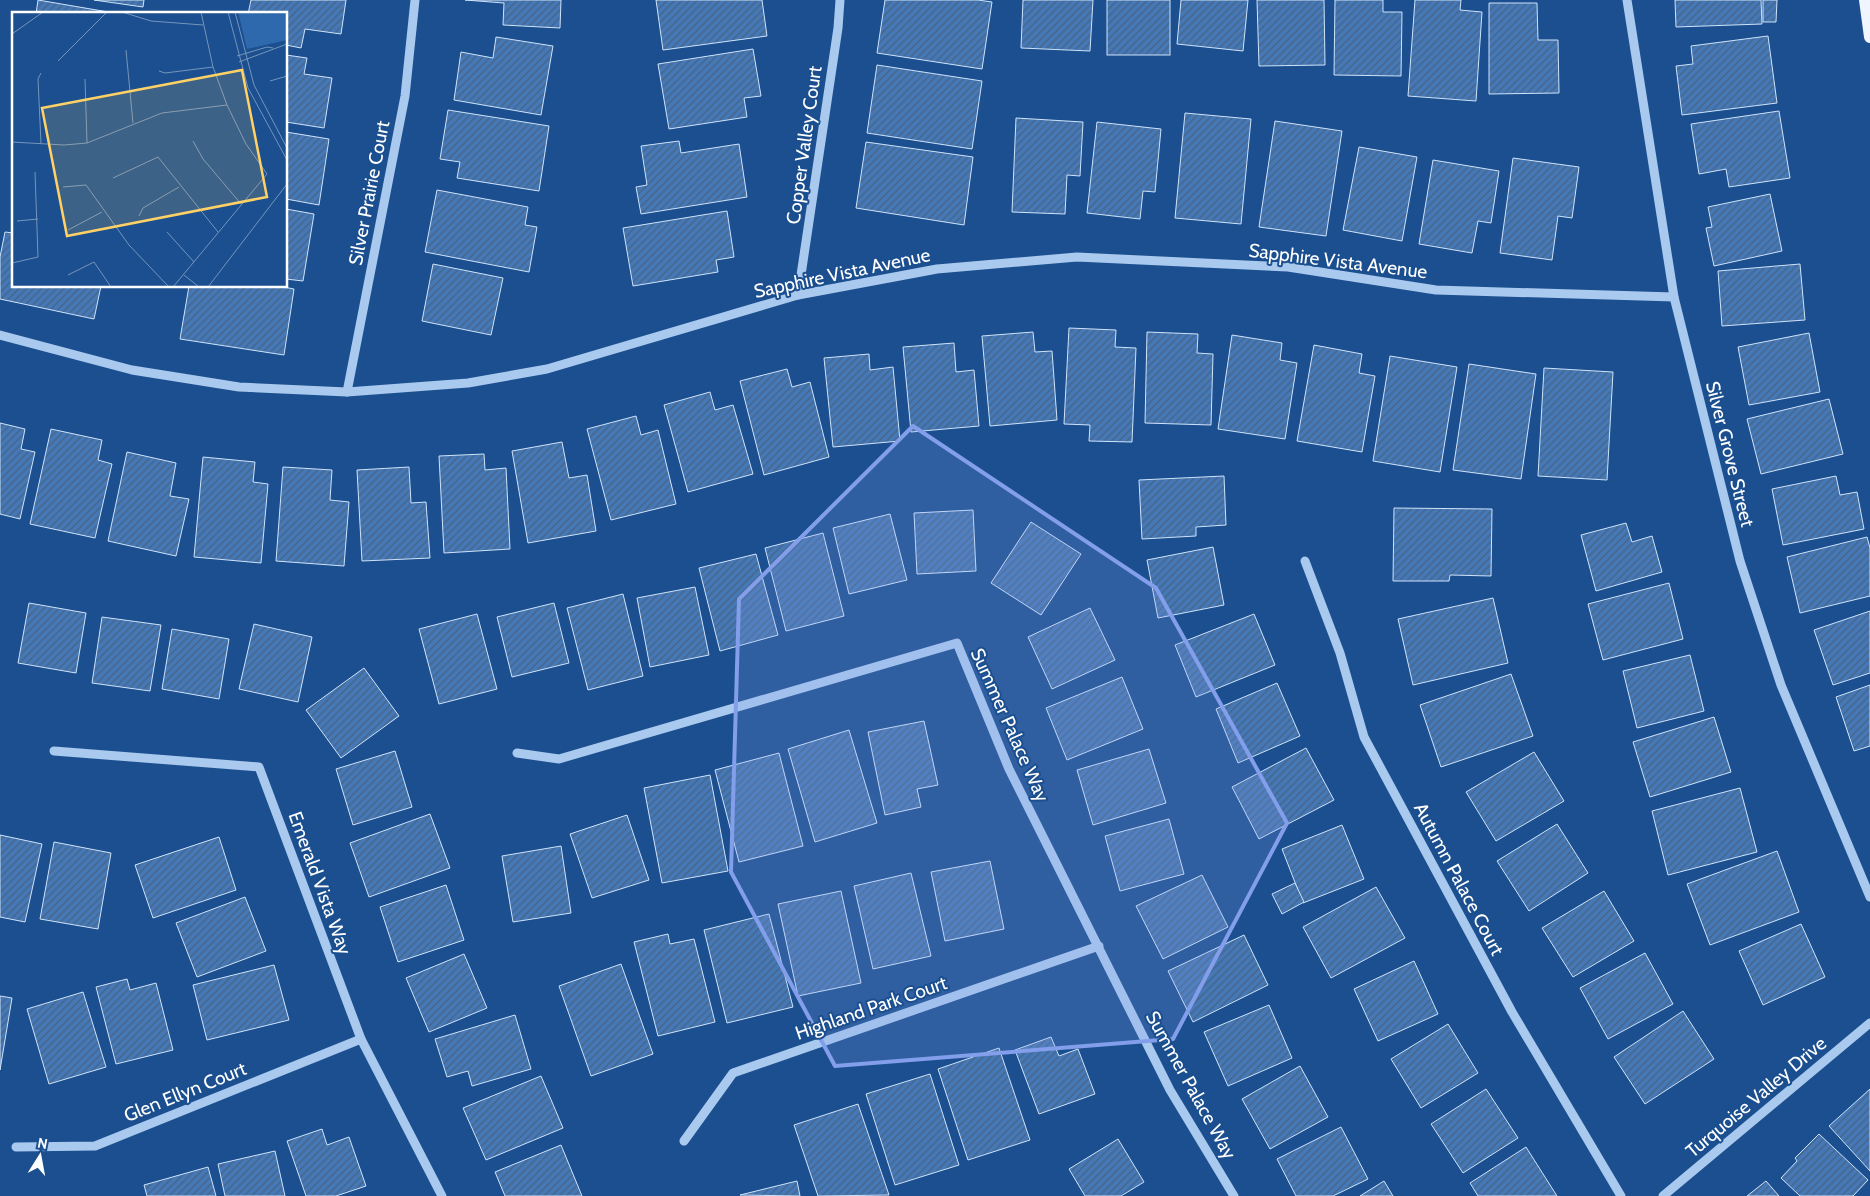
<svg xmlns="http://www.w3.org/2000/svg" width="1870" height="1196" font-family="Cabin,sans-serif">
<defs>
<pattern id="building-hatch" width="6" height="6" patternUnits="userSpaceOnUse" patternTransform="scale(1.25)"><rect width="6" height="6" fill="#4478b7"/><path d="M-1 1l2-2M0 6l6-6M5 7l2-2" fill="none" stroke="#486282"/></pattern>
</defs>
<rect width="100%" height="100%" fill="#1b4f8f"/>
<g fill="url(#building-hatch)" stroke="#cfe3fa">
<polygon points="38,0 120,14 36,14"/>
<polygon points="94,0 144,0 143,7"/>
<polygon points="251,0 346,0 341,34 305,29 301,48 286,45 286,14 248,14"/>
<polygon points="465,0 561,0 560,28 503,25 504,3"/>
<polygon points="656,0 762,0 767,36 663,50"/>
<polygon points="885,0 978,0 992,2 982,69 877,53"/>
<polygon points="1023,0 1093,0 1090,51 1021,48"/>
<rect x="1107" y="0" width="63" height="55"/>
<polygon points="1181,0 1248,0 1243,51 1177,44"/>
<polygon points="1257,0 1324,0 1325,65 1259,66"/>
<polygon points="1335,0 1383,0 1383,12 1402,12 1401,76 1334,75"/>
<polygon points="1415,0 1461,0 1460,10 1482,12 1476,101 1408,96"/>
<polygon points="1675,0 1761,0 1762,24 1676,27"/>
<polygon points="1763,0 1777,0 1776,22 1763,22"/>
<polygon points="1489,3 1537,3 1538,40 1558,40 1559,93 1489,94"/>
<polygon points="1768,36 1777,103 1682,115 1676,66 1693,64 1691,46"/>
<polygon points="496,37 553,46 541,115 454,100 461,52 493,58"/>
<polygon points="753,49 761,96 744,98 747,117 669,129 658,64"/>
<polygon points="286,55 307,58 304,74 332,78 324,128 286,122"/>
<polygon points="877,65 982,81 972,149 867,133"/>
<polygon points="448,110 549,126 539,191 457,178 460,162 440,159"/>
<polygon points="1779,111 1790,178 1729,187 1726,169 1699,174 1691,124"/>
<polygon points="1185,113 1251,119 1241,224 1175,218"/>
<polygon points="1016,118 1083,122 1080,176 1067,175 1065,214 1012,212"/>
<polygon points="1275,121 1342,131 1326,236 1259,227"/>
<polygon points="1097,122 1161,129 1155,192 1143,191 1140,219 1087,213"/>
<polygon points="286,132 329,139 319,205 286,199"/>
<polygon points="679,141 681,153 739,144 747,197 641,214 636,187 647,185 641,146"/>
<polygon points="866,142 973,157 964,225 856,208"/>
<polygon points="1359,147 1417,157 1402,241 1343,230"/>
<polygon points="1513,158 1579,167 1572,218 1558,216 1552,260 1500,253"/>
<polygon points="1433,160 1499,171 1491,223 1478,221 1472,253 1419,244"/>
<polygon points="437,190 528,207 525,225 537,227 529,272 425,252"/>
<polygon points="1770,194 1782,251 1714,266 1706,228 1712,227 1708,207"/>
<polygon points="286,209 314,214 303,281 286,279"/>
<polygon points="727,211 734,257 716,260 718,272 633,286 623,228"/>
<polygon points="5,232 14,233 14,286 101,286 94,319 0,299 0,257"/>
<polygon points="433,264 503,278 491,335 422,321"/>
<polygon points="1800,264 1805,320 1722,326 1718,271"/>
<polygon points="189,286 278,286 294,289 284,355 180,339"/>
<polygon points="1069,328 1116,330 1115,347 1136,348 1132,442 1089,441 1090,425 1064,424"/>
<polygon points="1033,332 1035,352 1052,351 1057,420 990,426 982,336"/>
<polygon points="1147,332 1198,334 1197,353 1213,354 1211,425 1145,423"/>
<polygon points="1809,333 1820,392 1749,405 1738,347"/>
<polygon points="1232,335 1282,343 1280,360 1297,363 1285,439 1218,429"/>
<polygon points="954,343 956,372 974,370 979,426 911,432 903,347"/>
<polygon points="1314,345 1362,354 1359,373 1375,376 1362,452 1297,441"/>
<polygon points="869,354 870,370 893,367 900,441 833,447 824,358"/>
<polygon points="1390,356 1457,367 1440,472 1373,461"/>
<polygon points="1469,364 1536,374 1521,479 1453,470"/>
<polygon points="1544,368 1613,372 1607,480 1538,476"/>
<polygon points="787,369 792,387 810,382 829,457 764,475 740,381"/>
<polygon points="710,392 715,410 733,405 753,474 688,492 664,405"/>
<polygon points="1829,399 1843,454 1761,474 1747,419"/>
<polygon points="636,416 641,435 658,430 676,504 611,520 587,429"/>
<polygon points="0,423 25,429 21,449 35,452 20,519 0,514"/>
<polygon points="51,429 102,440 98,460 112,464 95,538 30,524"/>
<polygon points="562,442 569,478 587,475 596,531 528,543 512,451"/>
<polygon points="127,452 176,463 170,496 189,499 176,556 108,541"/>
<polygon points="484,454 485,470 506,468 510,549 444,553 439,456"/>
<polygon points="203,457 255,462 253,482 268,484 261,563 194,557"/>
<polygon points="283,467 332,470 330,500 349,502 344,566 276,561"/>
<polygon points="409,467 411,503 426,502 430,558 362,561 357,470"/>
<polygon points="1224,476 1226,525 1196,527 1196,536 1142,539 1139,480"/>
<polygon points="1836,476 1840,495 1857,492 1864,529 1783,545 1772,489"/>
<polygon points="1394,508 1492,509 1491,576 1450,575 1449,581 1393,581"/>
<polygon points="973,510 976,571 917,574 914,513"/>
<polygon points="890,514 907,580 849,594 833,528"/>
<polygon points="1031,522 1081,554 1041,615 991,583"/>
<polygon points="1626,523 1632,542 1652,536 1662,572 1596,591 1581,535"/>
<polygon points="823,533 844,616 786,631 765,548"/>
<polygon points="1867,537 1870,548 1870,596 1800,613 1787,557"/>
<polygon points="1213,547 1224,605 1158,618 1147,560"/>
<polygon points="756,554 778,635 720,651 699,568"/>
<polygon points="1669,583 1683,639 1603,660 1588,604"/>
<polygon points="695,587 709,655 650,667 637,598"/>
<polygon points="623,594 643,676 588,690 567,608"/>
<polygon points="1493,598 1508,663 1413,685 1398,619"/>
<polygon points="29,603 86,613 76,673 18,663"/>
<polygon points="554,603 569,663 512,677 497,617"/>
<polygon points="1090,608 1115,660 1052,689 1028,637"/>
<polygon points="1870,611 1870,673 1833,685 1814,630"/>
<polygon points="477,614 497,689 439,704 419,629"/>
<polygon points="1254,614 1275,665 1196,697 1175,645"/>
<polygon points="102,617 161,625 150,691 92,683"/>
<polygon points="254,624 312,637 298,702 239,689"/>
<polygon points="172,629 229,639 219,699 162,689"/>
<polygon points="1690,655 1704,711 1637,728 1623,671"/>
<polygon points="364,668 399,716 341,758 306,710"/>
<polygon points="1511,674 1533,736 1441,767 1420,705"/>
<polygon points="1122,677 1143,729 1067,760 1046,708"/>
<polygon points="1277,683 1300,736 1238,763 1216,709"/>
<polygon points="1870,685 1870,746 1854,751 1836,697"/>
<polygon points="1714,717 1731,772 1650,797 1633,742"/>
<polygon points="924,721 938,785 917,789 921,807 885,815 868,732"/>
<polygon points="849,730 877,823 815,842 788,749"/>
<polygon points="1306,748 1334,800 1259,839 1232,787"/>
<polygon points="1149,749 1166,803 1093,825 1077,770"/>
<polygon points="395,751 412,807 353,825 336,769"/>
<polygon points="1534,752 1564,801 1496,841 1466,792"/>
<polygon points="779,753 803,846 739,862 715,770"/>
<polygon points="710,775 728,871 662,883 644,788"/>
<polygon points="1740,788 1757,852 1668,875 1652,811"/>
<polygon points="430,814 450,868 369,897 350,843"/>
<polygon points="627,815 649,880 592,898 570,834"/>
<polygon points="1169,819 1184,874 1120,891 1105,836"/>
<polygon points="1557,824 1588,873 1529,911 1497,861"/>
<polygon points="1342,825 1364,879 1303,903 1282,849"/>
<polygon points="0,835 42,844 25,922 0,917"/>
<polygon points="219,837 236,890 153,918 135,865"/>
<polygon points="54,842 111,853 98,929 40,919"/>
<polygon points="561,846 571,913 513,922 502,856"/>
<polygon points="1777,851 1799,912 1710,945 1687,884"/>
<polygon points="990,861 1004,929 945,941 931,872"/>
<polygon points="911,873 931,956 873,969 854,886"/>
<polygon points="1202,875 1228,927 1163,959 1136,906"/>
<polygon points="1295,883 1304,902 1282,914 1272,894"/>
<polygon points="446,885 464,940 398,962 380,907"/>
<polygon points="1376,887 1405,938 1331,978 1303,927"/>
<polygon points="841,891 861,983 798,996 778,904"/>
<polygon points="1604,891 1634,941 1573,977 1542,928"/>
<polygon points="245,897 266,951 197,977 176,923"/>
<polygon points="769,914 793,1007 727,1023 704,930"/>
<polygon points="1801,924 1825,977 1763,1005 1739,951"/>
<polygon points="668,934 670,944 694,939 715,1022 658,1036 634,942"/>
<polygon points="1244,935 1268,985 1193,1022 1168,971"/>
<polygon points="1645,953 1673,1004 1608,1039 1580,988"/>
<polygon points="464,954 487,1008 429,1032 406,978"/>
<polygon points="1414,961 1438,1014 1378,1041 1354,989"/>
<polygon points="621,964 653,1054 591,1076 559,986"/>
<polygon points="274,965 289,1020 207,1040 193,985"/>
<polygon points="127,979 130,990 156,983 173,1050 116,1064 96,987"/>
<polygon points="83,992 106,1067 49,1084 27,1009"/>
<polygon points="0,996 12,998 0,1070"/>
<polygon points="1269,1005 1292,1058 1228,1086 1204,1032"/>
<polygon points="1683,1011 1714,1059 1645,1104 1614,1057"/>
<polygon points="515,1015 531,1069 472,1086 468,1071 447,1077 435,1039"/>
<polygon points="1448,1024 1478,1073 1421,1108 1391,1059"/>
<polygon points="1051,1037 1059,1056 1078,1049 1095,1094 1039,1114 1015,1050"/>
<polygon points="999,1048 1030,1140 968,1160 938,1069"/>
<polygon points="1300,1066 1328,1117 1270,1149 1242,1099"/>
<polygon points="930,1074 959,1165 895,1185 866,1094"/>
<polygon points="541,1076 563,1128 486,1160 463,1108"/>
<polygon points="1486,1089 1518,1138 1463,1173 1431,1124"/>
<polygon points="1870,1089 1870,1171 1829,1126"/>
<polygon points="858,1104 889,1195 818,1196 794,1125"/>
<polygon points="1341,1127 1368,1179 1333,1196 1296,1196 1277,1159"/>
<polygon points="322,1129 327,1145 349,1137 366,1186 336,1196 306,1196 287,1141"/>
<polygon points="1819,1134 1868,1180 1853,1196 1800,1196 1781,1178 1797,1161 1795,1158"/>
<polygon points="1118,1139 1144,1182 1121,1196 1085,1196 1069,1169"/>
<polygon points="561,1145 582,1196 505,1196 495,1172"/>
<polygon points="1526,1147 1557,1196 1478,1196 1470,1183"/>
<polygon points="275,1151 285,1196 225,1196 218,1164"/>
<polygon points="208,1167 216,1196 147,1196 144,1185"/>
<polygon points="797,1181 800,1196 740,1195"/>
<polygon points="1384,1181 1393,1196 1360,1196"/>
<polygon points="1766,1181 1779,1196 1747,1196"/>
</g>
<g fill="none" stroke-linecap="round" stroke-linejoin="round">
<g stroke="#a9c9ee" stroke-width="9">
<polyline points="1627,0 1674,297 1740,561 1781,685 1870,897"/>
<polyline points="798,295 838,28 840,0"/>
<polyline points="0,335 132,370 239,387 347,392 468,383 547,369 798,295 937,269 1077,257 1288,267 1436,290 1674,297"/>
<polyline points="347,392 405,96 415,0"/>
<polyline points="1305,561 1340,653 1364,737 1512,1012 1621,1196"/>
<polyline points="54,751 259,767 361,1039 442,1196"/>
<polyline points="517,753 559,759 957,643 1009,769 1170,1090 1234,1196"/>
<polyline points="684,1141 733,1073 1099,946"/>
<polyline points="16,1147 95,1146 361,1039"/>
<polyline points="1663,1196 1870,1023"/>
</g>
<polyline stroke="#f0f6ff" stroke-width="12" points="1865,0 1870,37"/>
</g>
<path fill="#839eea" fill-opacity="0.2" stroke="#839eea" stroke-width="4" stroke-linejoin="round" d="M913 426 1156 588 1287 823 1173 1039 835 1066 731 872 739 599Z"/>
<g text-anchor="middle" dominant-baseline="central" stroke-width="4" stroke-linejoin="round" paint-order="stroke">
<g font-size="19" fill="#fff" stroke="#1b4f8f">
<text transform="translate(804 145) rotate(-82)">Copper Valley Court</text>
<text transform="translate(369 193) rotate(-79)">Silver Prairie Court</text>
<text transform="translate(1338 261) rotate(7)">Sapphire Vista Avenue</text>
<text transform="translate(842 273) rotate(-12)">Sapphire Vista Avenue</text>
<text transform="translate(1730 454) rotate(76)">Silver Grove Street</text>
<text transform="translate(1010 725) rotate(66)">Summer Palace Way</text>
<text transform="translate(1459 879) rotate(62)">Autumn Palace Court</text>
<text transform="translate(320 883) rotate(70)">Emerald Vista Way</text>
<text transform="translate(871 1008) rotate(-19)">Highland Park Court</text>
<text transform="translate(1191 1085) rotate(61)">Summer Palace Way</text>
<text transform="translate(185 1092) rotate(-22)">Glen Ellyn Court</text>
<text transform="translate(1756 1097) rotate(-40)">Turquoise Valley Drive</text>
</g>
</g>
<g transform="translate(12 12)">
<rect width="275" height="275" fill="#1b4f8f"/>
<path d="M226 0H275V28L235 37Z" fill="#2e69ad"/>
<path d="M237 0H275V26L270 28 268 20 245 25 240 22Z" fill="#2e69ad"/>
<path fill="none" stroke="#7695bc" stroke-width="1" d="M110 0 139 9 191 13M216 0 236 76 275 148M223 0 242 73 275 136M0 22 31 0M114 38 121 111M225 44 255 35 261 36M46 49 95 0M227 50 275 32M147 59 153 61 201 55M29 61 26 67 29 132M73 67 75 131M258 69 275 64M181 129 191 147 230 193M0 130 52 133 75 131 150 101 215 93M101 166 146 145 206 220M51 175 74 173 117 233 157 275M127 204 131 196 167 175M5 209 26 207M56 218 90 200M155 220 182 250M0 251 26 245 23 160M56 263 82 250 99 275M172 263 187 275M161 275 255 162 234 132 215 93 201 55 189 0M196 275 275 172"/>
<path fill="#ffd166" fill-opacity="0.15" stroke="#ffd166" stroke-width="2.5" d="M230 58 255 185 55 224 30 96Z"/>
<rect width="275" height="275" fill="none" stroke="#fff" stroke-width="2.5"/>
</g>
<g transform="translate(40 1156) rotate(11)" stroke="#1b4f8f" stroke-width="4" paint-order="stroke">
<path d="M0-4L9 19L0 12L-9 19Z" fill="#ffffff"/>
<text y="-8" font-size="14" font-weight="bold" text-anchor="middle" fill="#ffffff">N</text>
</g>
</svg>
